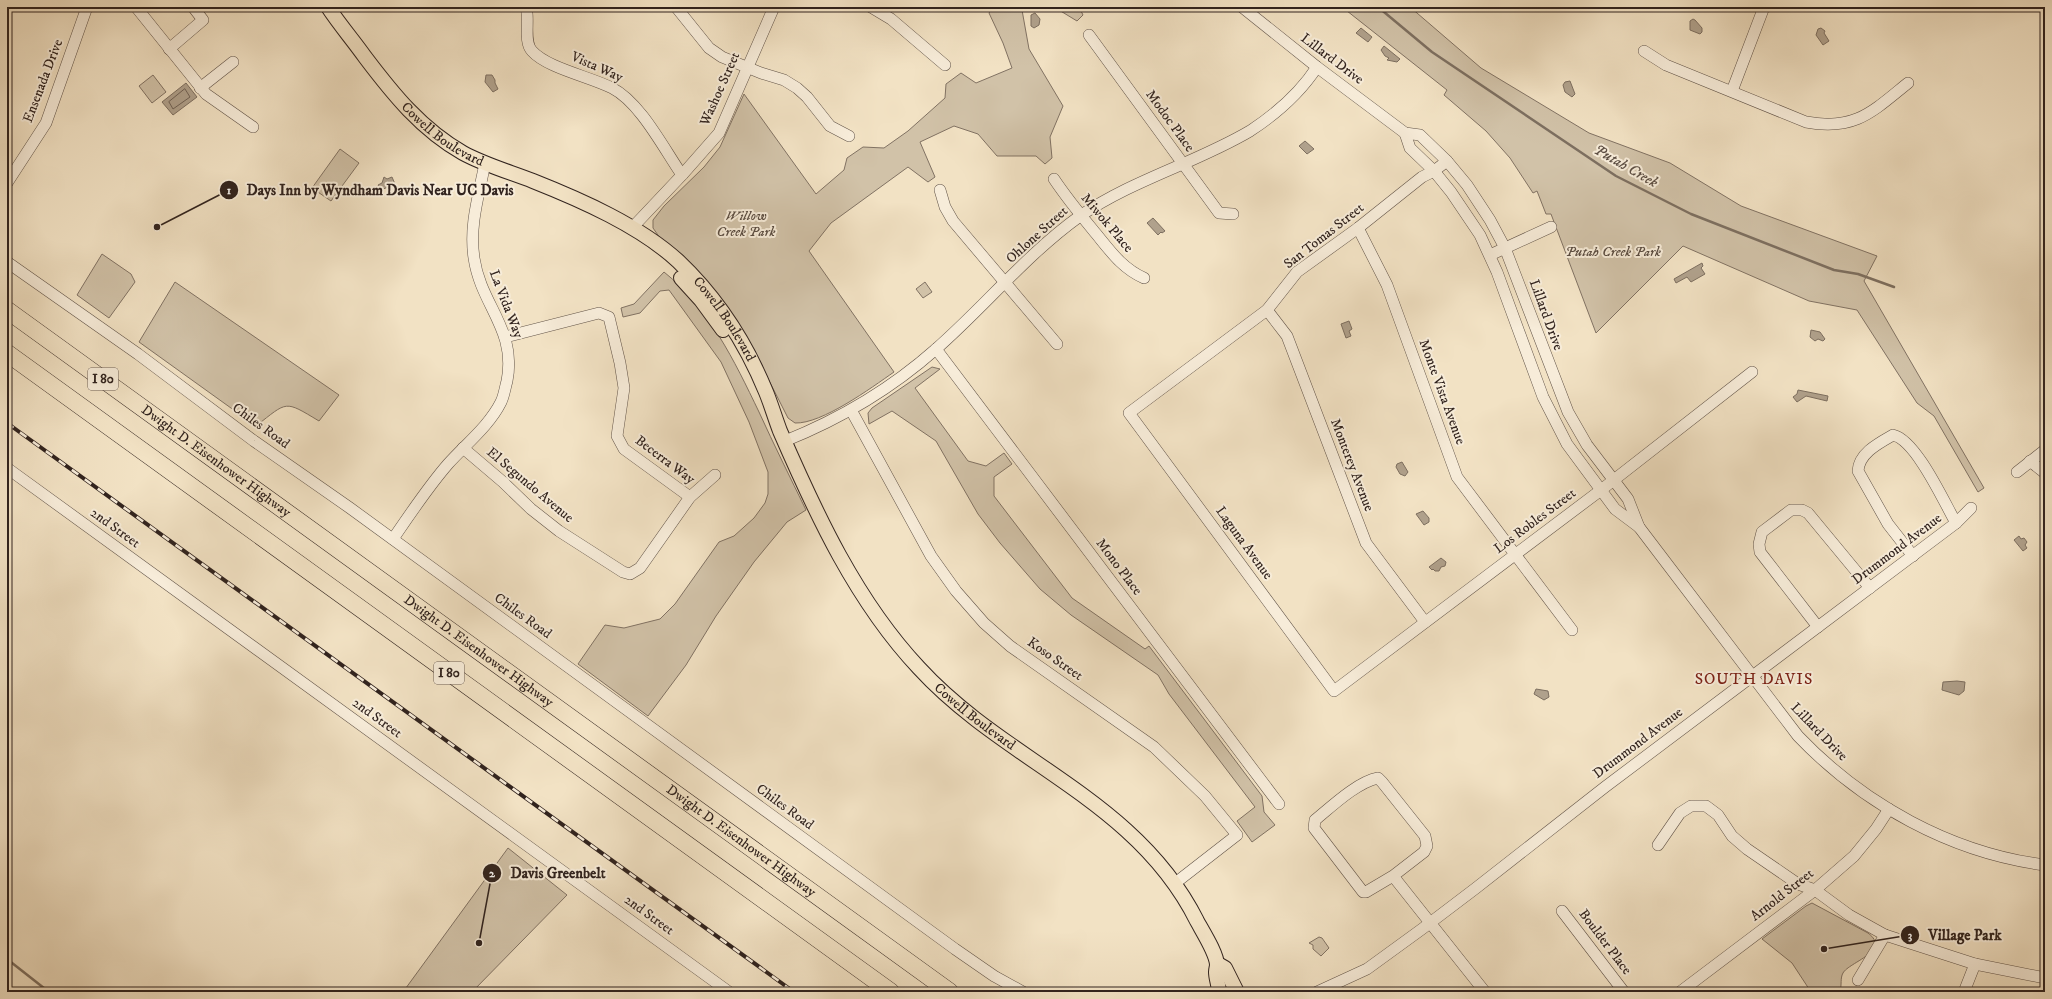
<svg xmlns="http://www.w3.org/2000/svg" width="2052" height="999" font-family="'IM FELL DW Pica',serif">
<rect width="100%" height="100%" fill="#f2e2c4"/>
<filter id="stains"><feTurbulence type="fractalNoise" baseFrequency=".005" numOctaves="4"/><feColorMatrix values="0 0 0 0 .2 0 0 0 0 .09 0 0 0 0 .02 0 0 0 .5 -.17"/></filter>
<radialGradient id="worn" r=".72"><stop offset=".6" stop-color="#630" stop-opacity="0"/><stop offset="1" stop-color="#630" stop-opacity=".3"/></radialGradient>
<g fill="#d1c2a8" stroke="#817263">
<path d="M993 7H1041L1022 10 1029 49 1063 106 1050 137 1052 158 1045 164 1036 156H997L978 134 954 126 920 142 935 177 928 182 908 167 831 223 809 251 894 372C871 388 822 424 795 423L788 418 754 351 674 250 660 238 653 228V220L664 206 704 167 720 147 744 94 816 194 844 170 847 158 863 147 884 148 908 131 945 98 946 84 961 73 976 83 1012 68 1003 43 989 13Z"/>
<polygon points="1054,7 1079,7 1083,15 1077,21"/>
<polygon points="1342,7 1410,7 1481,68 1589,133 1670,163 1741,206 1877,256 1864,281 1984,488 1978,492 1934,416 1917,403 1857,310 1809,301 1683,246 1596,333 1551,214 1546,214 1537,191 1533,193 1510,158 1486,131 1444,95 1447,90"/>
<polygon points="153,75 166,92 152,103 139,86"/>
<polygon points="340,149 359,163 331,201 312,188"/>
<polygon points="102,254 131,274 135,282 109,318 77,295"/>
<path d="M664 272C709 308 734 360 759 412 774 445 790 477 806 510L787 522 754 562 716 616 686 665 648 716 578 664 605 625 624 628 660 619 675 604 719 542 734 536 754 518 765 503 768 494V472L749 422 721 362 669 290 660 291 640 313 623 317 621 308 634 304Z"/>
<path d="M175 282 339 395 319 421C284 400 288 401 256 426L139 342Z"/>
<polygon points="925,282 932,292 923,298 916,289"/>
<polygon points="932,367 940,369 915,388 968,461 986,466 1004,453 1012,464 994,477 994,496 1072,598 1145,649 1149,646 1262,796 1264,812 1275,825 1252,842 1237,821 1255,807 1169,694 1158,675 1071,615 1040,589 1000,543 978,514 936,441 892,411 869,424 868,413 872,408"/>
<polygon points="508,848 567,895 472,992 403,992"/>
<path d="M1812 903 1868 933C1892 951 1849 962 1843 973 1840 978 1842 985 1840 991L1842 992H1811L1792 963 1762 939 1806 906Z"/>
<polygon points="1319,937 1322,938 1329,948 1321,956 1313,949 1313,945 1309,943"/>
</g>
<g fill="#b0a18c" stroke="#7d6f60">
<polygon points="1035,13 1040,19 1039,25 1034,28 1031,26 1031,15"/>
<polygon points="1693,19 1695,20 1702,28 1702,32 1700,34 1690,30 1690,21"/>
<polygon points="1361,28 1372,37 1368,42 1356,33"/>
<polygon points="1821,28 1825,31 1824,33 1829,41 1823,45 1816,35 1818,29"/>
<polygon points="1384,46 1400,59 1397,62 1387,60 1389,58 1385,56 1381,50"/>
<polygon points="486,75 492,75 495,80 495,83 498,89 493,92 485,82"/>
<polygon points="1570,81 1575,94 1572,97 1565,92 1563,85 1565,82"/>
<polygon points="186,83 197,97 173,115 162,102"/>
<polygon points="1305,141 1314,149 1307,154 1299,146"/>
<polygon points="384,177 387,179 392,177 395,184 381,190 378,185 382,183"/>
<polygon points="1153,218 1165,231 1162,233 1161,232 1158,235 1147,223"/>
<polygon points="1702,263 1703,266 1701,268 1705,274 1691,282 1687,277 1676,283 1674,279"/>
<polygon points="1349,321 1352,329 1349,331 1351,336 1346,338 1341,324"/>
<polygon points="1811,330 1820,332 1825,339 1823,341 1818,339 1815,341 1810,337"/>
<polygon points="1798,390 1828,396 1827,401 1806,396 1797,402 1793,397 1797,394"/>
<polygon points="1402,462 1408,472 1405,476 1400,474 1396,467 1397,464"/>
<polygon points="1423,511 1429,518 1429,522 1424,525 1416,514"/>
<polygon points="2019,536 2021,539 2024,538 2027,542 2025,545 2027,548 2023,551 2014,540"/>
<polygon points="1441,558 1446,562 1445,566 1441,567 1439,571 1435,571 1433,569 1432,570 1429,567"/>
<polygon points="1957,681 1965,682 1964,691 1959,695 1942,690 1943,682"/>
<polygon points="1536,689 1548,691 1549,697 1544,700 1534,694"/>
</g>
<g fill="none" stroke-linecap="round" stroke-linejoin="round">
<polygon stroke="#706255" stroke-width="1" points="185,89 190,97 173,109 169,102"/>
<g stroke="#7d6f60" stroke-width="2.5">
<polyline points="1378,7 1432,52 1616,176 1691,214 1834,270 1858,274 1894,287"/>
<polyline points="1014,9 1015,7"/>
<polyline points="7,959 49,992"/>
</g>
<defs>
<g id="minor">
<polyline points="136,7 206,94 253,127"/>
<path d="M526 7C530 20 523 41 532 51 547 68 591 77 612 88 640 102 664 149 682 175"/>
<polyline points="676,7 709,48 722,57 761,73 784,80 797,88 807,97 830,126 849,136"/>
<polyline points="871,7 891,19 945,65"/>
<path d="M1242 7 1317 67 1405 133 1420 135 1447 161 1467 185 1490 220 1505 248 1568 412 1587 445 1628 499 1639 527 1798 736C1863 804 1951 853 2045 865"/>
<polyline points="1089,35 1219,213 1233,214"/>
<polyline points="169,49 203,20 193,7"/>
<path d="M1644 51 1666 65 1806 122C1855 131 1872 112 1908 83"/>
<polyline points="200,88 233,62"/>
<polyline points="1732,91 1764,7"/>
<polyline points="1405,133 1410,148 1434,171 1451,192 1480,235 1497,272 1543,397 1567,444 1615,509 1639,527"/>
<polyline points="1447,161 1434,171 1422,177 1358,228 1297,272 1267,310 1129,413 1334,691 1601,490 1752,372"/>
<path d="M1054 179C1066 197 1079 213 1093 230 1109 249 1121 268 1144 278"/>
<polyline points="7,183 46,123 87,7"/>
<polyline points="940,190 945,207 953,221 1057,344"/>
<polyline points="632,228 682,175 719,133 774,7"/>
<polyline points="1358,228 1387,285 1457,477 1572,630"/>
<polyline points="1490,255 1551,227"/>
<polyline points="7,262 138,354 254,441 350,508 955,949 994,976 1023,992"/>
<polyline points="1267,310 1287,336 1366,543 1425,622"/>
<polyline points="505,337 599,313 609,317 620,363 624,388 617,436 624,449 690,497"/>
<polyline points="936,349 1279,804"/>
<polyline points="851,410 931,556 956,591 984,623 1010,646 1154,747 1205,796 1237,835 1174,884"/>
<path d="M785 441C840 419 892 388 936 349 985 306 1027 254 1080 216 1132 180 1196 163 1250 131 1276 114 1300 93 1317 67"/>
<polyline points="463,448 503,482 531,509 559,531 623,572 630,574 640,568 690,497 715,475"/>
<polyline points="2030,461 2045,473"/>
<polyline points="7,468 729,992"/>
<polyline points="2017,472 2045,450"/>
<path d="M393 539C410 514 428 487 448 464 466 444 489 426 501 402 504 396 505 388 507 381 517 329 481 306 474 258 469 225 479 195 485 163"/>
<path d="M1913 556 1888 524 1858 471C1859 453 1879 443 1893 435 1916 440 1944 502 1956 523"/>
<polyline points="1818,627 1760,552 1759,544 1762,532 1791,510 1802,510 1808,513 1870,588"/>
<polyline points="1658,845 1680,813 1691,806 1706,806 1718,815 1732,836 1747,849 1798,884 1815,890 1849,915 1885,935 1975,964 2045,978"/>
<path d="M1393 876 1366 892H1363L1314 828 1315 820C1331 807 1357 782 1378 778L1382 782 1425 836 1427 846 1424 852 1393 876 1485 992"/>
<polyline points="1562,911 1624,992"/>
<polyline points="1858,980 1885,935"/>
<polyline points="1317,992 1367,969 1422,929 1476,888 1605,787 1956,523 1971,508"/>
<polyline points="1680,992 1815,890 1854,856 1876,829 1889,809"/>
<polyline points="1964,992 1975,964"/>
</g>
<g id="major">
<path id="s1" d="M328 7C339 24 353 40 365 57 393 94 421 129 463 153 485 165 510 172 533 181 581 200 640 226 678 261 716 297 746 343 766 392 771 404 775 418 780 431 816 514 856 601 919 668 1006 763 1136 799 1197 921 1203 932 1217 954 1217 965 1217 967 1216 969 1216 972 1216 979 1219 985 1219 992"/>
<polyline points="681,278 701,300 723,330"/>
<polyline points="1218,964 1225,968 1237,992"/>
</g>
<g id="highway">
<path id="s2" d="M7 310 950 992"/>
<polyline points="7,353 891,992"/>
</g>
</defs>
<use href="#minor" stroke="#615348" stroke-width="12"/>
<use href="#major" stroke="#31231e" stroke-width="16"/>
<use href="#highway" stroke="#31231e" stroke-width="18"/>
<use href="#minor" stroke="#f7ecd9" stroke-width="11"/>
<use href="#major" stroke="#f2e2c4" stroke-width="14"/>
<use href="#highway" stroke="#f2e2c4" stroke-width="17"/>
<defs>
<polyline id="rail" points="7,423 794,992"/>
</defs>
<use href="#rail" stroke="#31231e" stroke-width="4"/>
<use href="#rail" stroke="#f7ecd9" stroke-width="2.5" stroke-dasharray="8" stroke-linecap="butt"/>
</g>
<g text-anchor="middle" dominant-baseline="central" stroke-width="4" stroke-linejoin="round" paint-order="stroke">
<g fill="#f7ecd9" stroke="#6c5f56" stroke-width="1">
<rect x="88" y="368" width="30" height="22" rx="3"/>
<rect x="434" y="662" width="30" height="22" rx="3"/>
</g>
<g font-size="13" font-weight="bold" fill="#31231e">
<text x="103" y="379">I 80</text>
<text x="449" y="673">I 80</text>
</g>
<g font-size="14" fill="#31231e" stroke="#f7ecd9">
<text transform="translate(1332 59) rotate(37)">Lillard Drive</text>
<text transform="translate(597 67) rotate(24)">Vista Way</text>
<text transform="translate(43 81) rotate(-69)">Ensenada Drive</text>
<text transform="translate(720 89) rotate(-66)">Washoe Street</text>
<text transform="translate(1170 121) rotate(54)">Modoc Place</text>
<text stroke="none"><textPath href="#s1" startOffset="173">Cowell Boulevard</textPath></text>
<text transform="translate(1107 223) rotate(50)">Miwok Place</text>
<text transform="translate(1037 235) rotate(-42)">Ohlone Street</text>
<text transform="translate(1324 236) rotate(-38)">San Tomas Street</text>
<text transform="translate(506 304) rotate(69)">La Vida Way</text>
<text transform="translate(1546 315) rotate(70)">Lillard Drive</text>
<text stroke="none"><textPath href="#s1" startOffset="517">Cowell Boulevard</textPath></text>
<text transform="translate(1442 392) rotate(70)">Monte Vista Avenue</text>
<text transform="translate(261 426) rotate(36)">Chiles Road</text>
<text transform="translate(665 460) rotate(37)">Becerra Way</text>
<text stroke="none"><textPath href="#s2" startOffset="258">Dwight D. Eisenhower Highway</textPath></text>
<text transform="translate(1352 465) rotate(69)">Monterey Avenue</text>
<text transform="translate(530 485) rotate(40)">El Segundo Avenue</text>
<text transform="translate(1535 521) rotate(-37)">Los Robles Street</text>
<text transform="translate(115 528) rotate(36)">2nd Street</text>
<text transform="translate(1244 543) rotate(54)">Laguna Avenue</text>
<text transform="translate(1897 549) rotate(-37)">Drummond Avenue</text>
<text transform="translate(1119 567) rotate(53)">Mono Place</text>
<text transform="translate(523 616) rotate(36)">Chiles Road</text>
<text stroke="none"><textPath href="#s2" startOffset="582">Dwight D. Eisenhower Highway</textPath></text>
<text transform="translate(1055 659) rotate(35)">Koso Street</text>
<text stroke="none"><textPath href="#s1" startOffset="993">Cowell Boulevard</textPath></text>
<text transform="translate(377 718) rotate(36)">2nd Street</text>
<text transform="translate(1819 732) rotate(46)">Lillard Drive</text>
<text transform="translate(1638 743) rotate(-37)">Drummond Avenue</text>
<text transform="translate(785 807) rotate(36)">Chiles Road</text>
<text stroke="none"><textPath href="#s2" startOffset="906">Dwight D. Eisenhower Highway</textPath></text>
<text transform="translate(1782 895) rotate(-38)">Arnold Street</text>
<text transform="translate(649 915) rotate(36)">2nd Street</text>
<text transform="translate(1605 942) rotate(53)">Boulder Place</text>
</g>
<g font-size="14" font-style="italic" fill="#594b40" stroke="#f7ecd9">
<text x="746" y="216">Willow<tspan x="746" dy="16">Creek Park</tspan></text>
<text x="1613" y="252">Putah Creek Park</text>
</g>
<g font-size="15" font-style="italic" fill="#5d4f44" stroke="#f7ecd9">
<text transform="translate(1626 166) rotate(30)">Putah Creek</text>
</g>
<g font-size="16" letter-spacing="1" fill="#7a1f14" stroke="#f7ecd9">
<text x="1754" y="679">SOUTH DAVIS</text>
</g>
</g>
<path fill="none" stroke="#31231e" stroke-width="1.5" d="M157 227L229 190M479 943L492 873M1824 949L1910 935"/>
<g fill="#31231e" stroke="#f7ecd9" stroke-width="1.5">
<circle cx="157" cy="227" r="4"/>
<circle cx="479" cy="943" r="4"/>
<circle cx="1824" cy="949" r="4"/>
<circle cx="229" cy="190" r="10"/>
<circle cx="492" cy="873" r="10"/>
<circle cx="1910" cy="935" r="10"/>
</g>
<g font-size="12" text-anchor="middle" font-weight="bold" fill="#fff">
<text x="229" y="194">1</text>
<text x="492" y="877">2</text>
<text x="1910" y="939">3</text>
</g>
<g font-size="15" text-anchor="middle" font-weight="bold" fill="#31231e" stroke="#f7ecd9" stroke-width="4" stroke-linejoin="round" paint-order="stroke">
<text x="380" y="195">Days Inn by Wyndham Davis Near UC Davis</text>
<text x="558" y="878">Davis Greenbelt</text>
<text x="1965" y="940">Village Park</text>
</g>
<rect width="2052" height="999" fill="none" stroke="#f2e2c4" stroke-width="24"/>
<rect x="8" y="8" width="2036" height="983" fill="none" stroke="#31231e" stroke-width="2"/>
<rect x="12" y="12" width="2028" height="975" fill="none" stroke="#31231e"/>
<rect width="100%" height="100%" filter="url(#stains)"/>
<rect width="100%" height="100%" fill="url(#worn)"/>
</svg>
